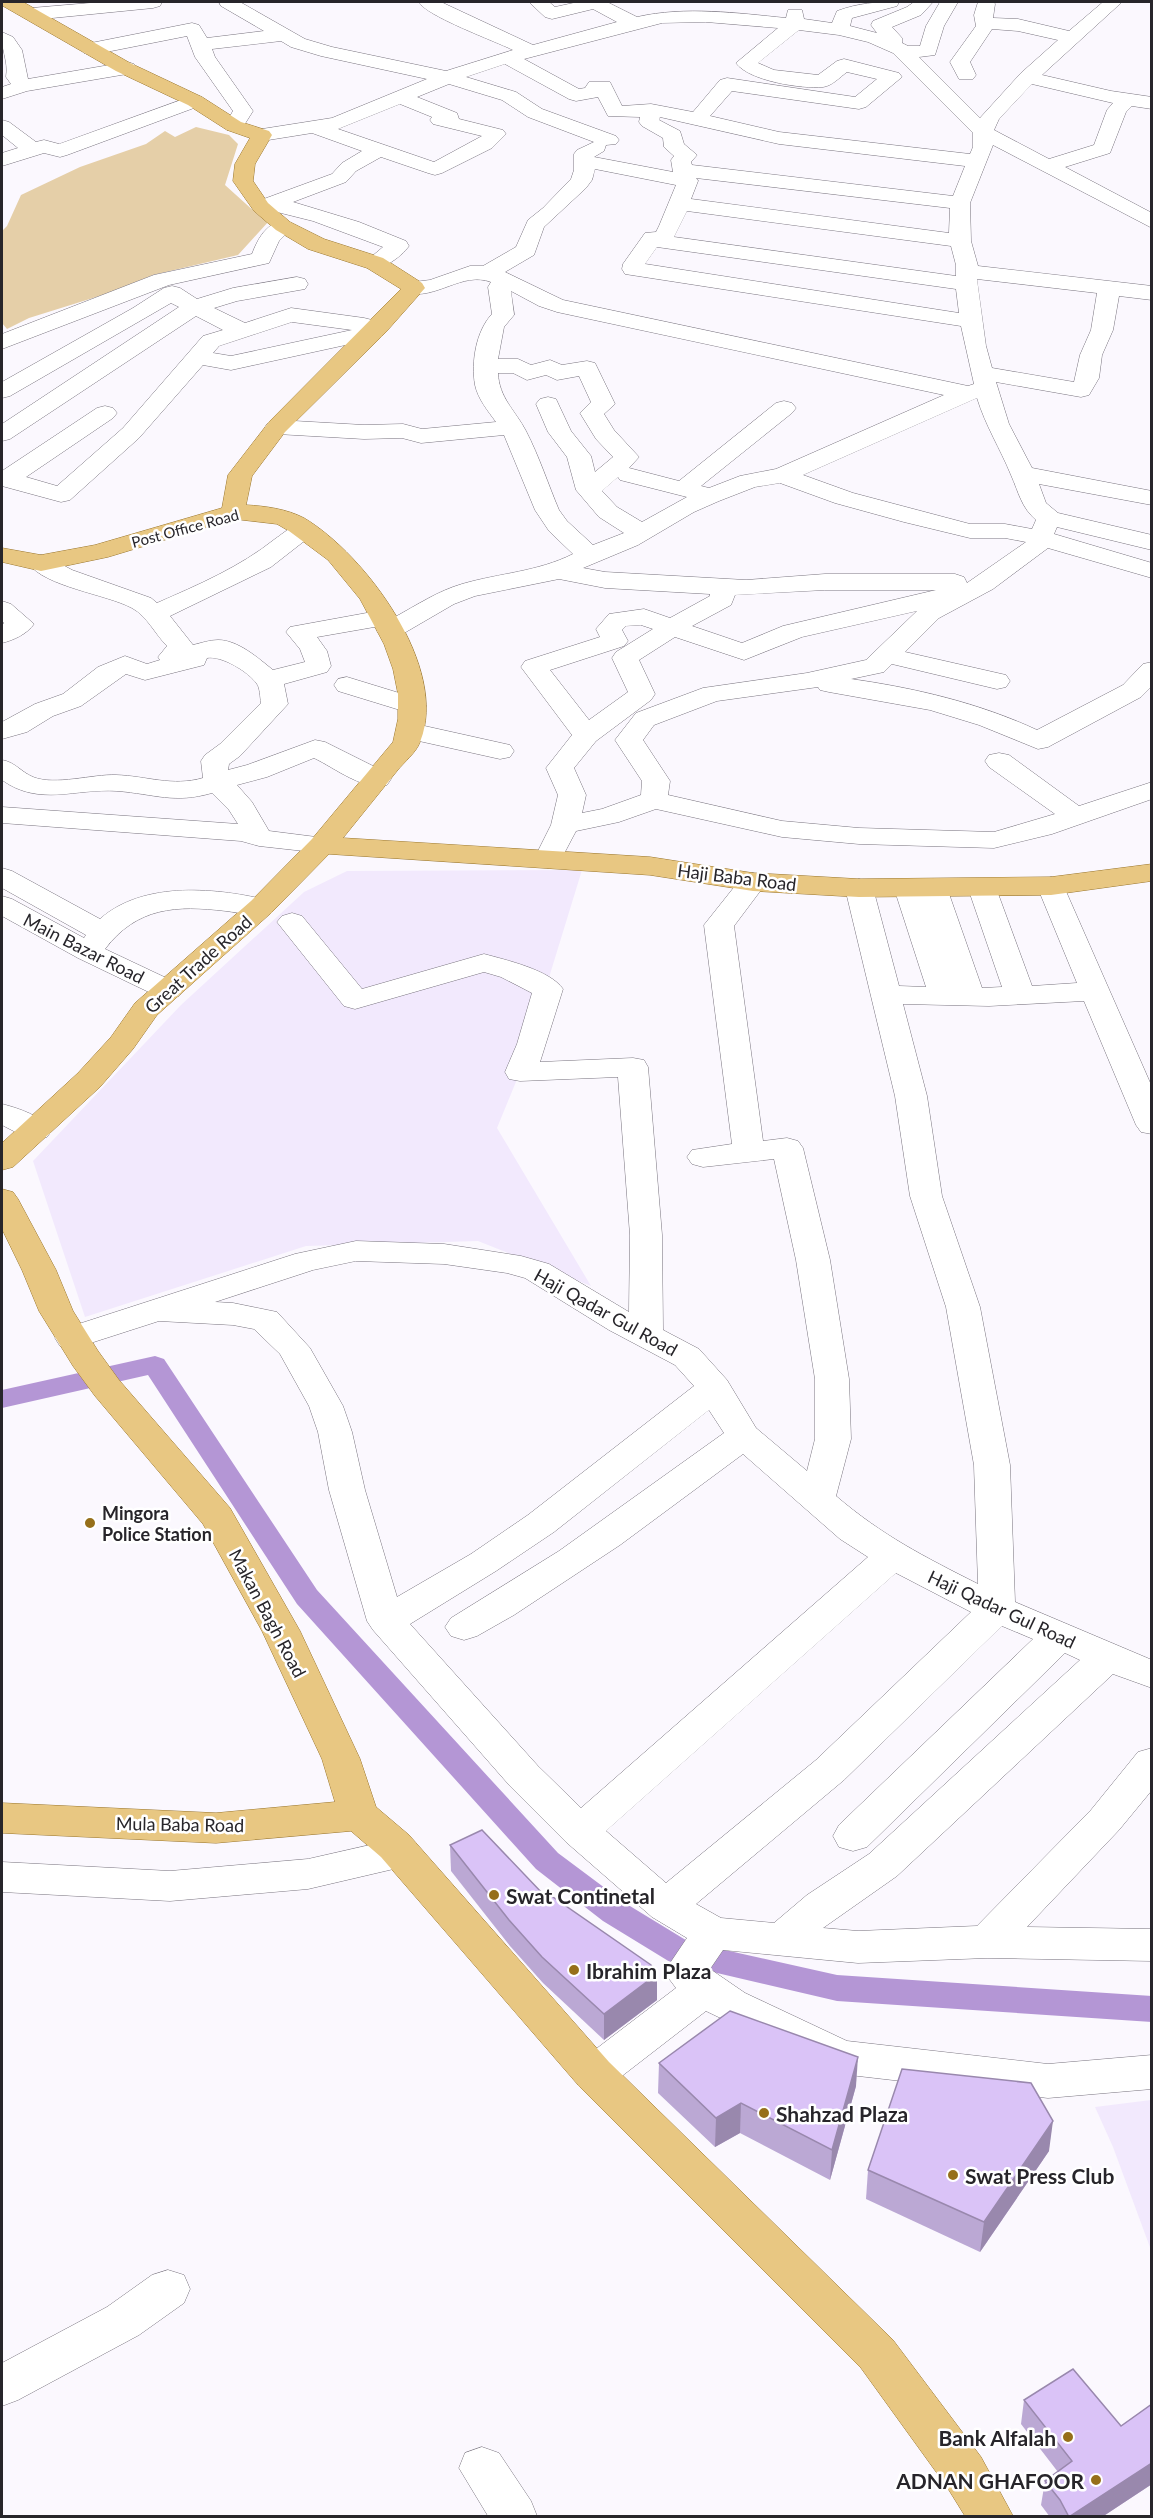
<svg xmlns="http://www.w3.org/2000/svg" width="1153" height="2518" font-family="Lato,sans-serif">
<rect width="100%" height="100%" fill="#fbf8fe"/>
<g fill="#f2e9fd">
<polygon points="582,870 520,1072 497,1128 591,1286 478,1241 306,1246 85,1317 33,1161 181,1005 304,892 347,871"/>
<polygon points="1151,2100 1152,2100 1151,2250 1113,2147 1095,2107"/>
</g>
<polygon fill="#e5cfa8" points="196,127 229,135 238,144 225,185 257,214 269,221 238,255 153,275 109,293 29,318 7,329 2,323 2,231 7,226 21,195 80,167 146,144 165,131 175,137"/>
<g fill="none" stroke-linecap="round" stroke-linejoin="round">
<polygon fill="#b496d5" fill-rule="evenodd" points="155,1356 164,1359 317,1590 558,1853 625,1903 689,1942 837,1975 1152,1996 1152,2022 837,2001 670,1962 603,1921 536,1869 297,1604 148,1375 2,1408 2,1390"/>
<defs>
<g id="minor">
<polygon points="102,2 162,2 160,6 153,8 32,20 25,18 23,14 25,10 32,8"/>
<path d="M219 2H240L305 39 332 47 446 71 513 50C495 41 426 16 419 2H441L533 45 617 22 593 9 552 19 545 17 529 2H549L555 7 578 2H607L637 17C686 6 736 13 786 18L788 10H802L804 19 832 23 837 11C859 3 876 2 899 2L897 6 852 18 850 26 877 33 871 25 873 21 907 7 914 2H933L921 15 892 27 902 38V43L908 46H920L926 26 940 2H958L944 26 935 55 919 57 980 118 1021 73 1058 40 1018 31 992 29 970 62 976 75 973 79H959L950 62 976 26 974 15 978 2H994L995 4 993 18 1018 19 1069 31 1103 2H1122L1042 75 1111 91 1152 97V109L1132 106 1126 112 1110 153 1065 167 1152 213V228L993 145 970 203 971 241 978 266 1152 286V300L1119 296 1113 330 1102 355 1099 378 1089 395 1081 397 996 382 1009 424 1032 468 1152 491V505L1039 484 1046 503 1058 513 1152 535V550L1057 527 1054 534 1152 563V578L1048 548 993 589 939 618 905 652 1006 675 1010 681 1006 687 997 689 892 664 884 672 851 679C915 688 979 703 1037 730L1123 685 1143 664 1152 662V686L1141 697 1048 747 1038 749 979 725 930 710 829 692 820 690 818 687 717 701 654 725 643 740 670 781 668 795 782 821 859 828 994 832 1055 814 989 767 985 761 989 755 999 753 1009 755 1079 806 1152 782V799L1052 834 994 848 859 844 782 837 656 809 619 822 576 831 558 865 548 868 538 865 534 859 551 825 558 795 546 768 572 735 521 667 525 661 600 637 596 629 609 614 644 609 670 618 710 596V594L605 588 559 579 475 596 454 604 399 636 390 639 381 636 377 631 380 626 317 637 327 651 331 666 327 672 284 684 288 704 240 756 229 764 228 770 247 765 315 740 325 742 387 773 391 779 387 785C363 791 335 768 314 758L267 777 237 785 252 802 269 831 332 839 336 845 332 851 322 853 259 846 241 841 2 823V807L238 824 229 810 212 793C174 804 155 794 117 791 75 788 40 807 2 780V760C15 762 21 772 33 777 55 786 93 774 116 775 147 776 172 787 203 778L201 761 205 755 220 744 261 703C260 697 260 688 257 684 249 672 221 655 207 658L204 665 145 680 126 674 81 706 53 716 27 732 2 739V722L35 704 63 694 98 667 125 656 147 664 160 660 158 657 167 646C155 634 147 616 132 608 106 594 45 587 28 563L32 558 41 555 50 558 72 570 151 598 157 603C198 585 240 567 275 539 288 530 296 521 312 525L315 530 312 535 271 567 170 616 193 645C201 643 210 640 218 640 238 640 258 658 273 670L305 662 300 649 286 632 290 627 383 610 392 613 395 617C417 605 438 591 462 584 500 573 537 572 573 554L549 531 535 510 504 435 421 443 402 438 364 439 277 434 269 432 265 427 269 422 277 420 364 425 403 424 422 429 496 422C488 411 478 399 475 385 471 362 476 331 492 314L488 287 491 282C462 271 437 300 406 293L403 288 406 283 430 280 470 266H483L516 247 528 220 543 208 571 179 574 170V154L577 150 594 142 528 117 502 100 449 84 417 97 457 113 459 119 503 130 506 134 492 148 442 173 435 175 428 173 381 157 356 171 346 182 293 202 359 222 406 241 409 246C400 258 382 271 367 268L364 263 383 247 313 221 261 208 258 204 261 200 332 174 342 163 362 151 312 133 262 141 255 139 252 135 255 131 262 129 332 118 427 79 321 56 291 47 281 41 212 49 215 57 253 111 241 130H227L224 126 233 111 195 57 187 36 91 55 84 53 81 49 84 45 91 43 192 23 199 25 207 38 264 31 221 6ZM706 22 778 28 736 63C749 81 802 89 823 87 832 86 840 77 847 72L877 79 855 97 727 78 720 80 693 112 651 104 622 106 610 82H589L585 88 579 89 524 59 662 23ZM799 30 839 35 868 42 893 53 973 133V147L970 154 779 132 710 116 732 91 859 109 866 107 902 77 899 73 844 59 837 61 818 75 774 70 758 63ZM505 64 569 99 576 101 598 97 608 116 640 117 639 122 642 126 663 138 664 147 674 156 671 160 673 172 594 157 604 151 606 145 616 144 619 140 616 136 542 109 516 92 466 77ZM1032 84 1113 103 1107 110 1094 145 1049 159 994 130 999 119ZM400 104 432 117 430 120 433 124 482 136 434 162 338 129ZM660 117 779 144 965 166 953 196 692 165 691 162 697 155 684 144 680 131 659 120ZM595 169 676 185 659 226 656 232 645 233 623 264 622 269 625 274 961 326 974 384 968 386 563 300 505 272 534 255 544 227 586 188 592 180ZM696 178 950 208 949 233 691 199 698 181ZM687 211 951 246 956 265V276L674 237ZM657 247 956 289 959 313 645 264ZM977 279 1097 293 1091 330 1080 355 1074 382 992 368 986 346ZM511 291 539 306 557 312 944 395 776 469 740 476 709 488 701 486 792 413 796 408 792 403 784 401 776 403 679 481 629 468 639 457 614 430 604 414 615 404 595 363 587 361 562 365 550 360 531 365 518 359H498L504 327 514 315ZM498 373H513L527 380 546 375 557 380 579 376 591 402 580 413 596 439 613 457 595 472 591 456 571 431 556 399 548 397 540 399 536 404 548 432 567 457 576 490 599 517 624 533 593 545 567 521 559 510C548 484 539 456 526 431 515 410 499 398 498 373ZM977 398C986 427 1000 448 1011 475 1019 493 1021 507 1036 520L1032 529 1005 524H970L853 493 803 475ZM618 477 620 480 687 497 642 522 617 507 602 491ZM780 483 835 503 904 522 970 538H1005L1026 542 967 583 964 577 955 574H825L746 580 605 572 583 568 638 545 694 512 719 501 755 487ZM825 590H936L783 626 742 643 692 626 731 605 735 595ZM917 611 866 660 807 673 703 688 636 713 615 740 642 781 641 795 602 809 582 813 586 795 574 768 596 741 651 700 655 694 639 660 675 637 744 660 802 637ZM641 625 653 629 616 652 612 658 628 692 589 720 550 670 624 646 628 641 622 630 626 626Z"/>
<path d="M2 32 13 37 22 50 28 79 127 62 134 64 137 68 134 72 127 74 27 91 2 99V87L11 84 6 77C9 61 0 48 2 32Z"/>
<polygon points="195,95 202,97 205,101 202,105 67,155 60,157 44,153 2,166 2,153 18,148 2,135 2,120 9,122 36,142 44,140 59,144"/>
<path d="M283 220 290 222 294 226 279 241 269 263 169 285 2 349V334L154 275 252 254C258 238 266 224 283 220Z"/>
<path d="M297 277 305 279 308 284 305 289 237 301 214 308 245 323 291 308 364 318 372 320 375 326 381 327 384 332 381 337 373 339 231 370 203 365 139 438 70 500 61 502 2 486V471L97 408 105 406 113 408 117 413 113 418 26 477 57 486 123 428 203 336 223 330 196 316 10 439 2 441V424L179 307 171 303 10 396 2 398V382L133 308 164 288 172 286 180 288 197 299 233 288ZM292 322 352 330 231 356 213 353 219 346Z"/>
<path d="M2 601 11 604 34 624C27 634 14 640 2 643V625L4 623 2 621Z"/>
<polygon points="347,677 422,700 426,706 422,712 413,714 338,691 334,685 338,679"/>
<polygon points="411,723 510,745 514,751 510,757 500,759 401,737 398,731 401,725"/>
<path d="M2 868 12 871 100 919C144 880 219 888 271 901L275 907 271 913C256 917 241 913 226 911 176 905 137 907 105 949L179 984 183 990 179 996 168 999 157 996 78 958 2 916V896L12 899 84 938 86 935 2 888Z"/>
<path d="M753 873 763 876 767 882 734 926 763 1141 787 1138 798 1141 803 1148 830 1260 849 1379 851 1439 836 1496C883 1536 923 1556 978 1584L974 1465 946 1307 910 1196 895 1096 845 888 849 882 859 879 869 882 873 888 899 986 926 987 894 888 898 882 908 879 918 882 921 885 923 882 933 879 943 882 947 888 982 988 1002 987 968 888 972 882 982 879 992 882 996 888 1032 986 1077 983 1037 886 1041 880 1051 877 1061 880 1152 1087V1134L1141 1132 1136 1125 1084 1001 989 1006 903 1004 927 1096 942 1196 980 1307 1010 1465 1015 1602 1152 1660V1688L1113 1674 897 1876 823 1928 858 1931 977 1926 1091 1810 1138 1752 1152 1748V1790L1119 1830 1027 1927 1152 1929V1961L987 1958 858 1963 723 1950 710 1969 745 1993 847 2041 1048 2064 1152 2055V2089L1048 2098 841 2074 826 2069 706 2011 609 2086 594 2091 579 2086 573 2074 579 2062 676 1988 664 1972 687 1938 652 1917 566 1842 510 1786 373 1630 367 1621 329 1490 318 1432 309 1406 280 1354 254 1329 233 1325 159 1321 72 1349 60 1346 55 1338 60 1330 295 1254 356 1241 444 1244 521 1256 549 1264 629 1312 630 1235 618 1077 520 1081 509 1079 505 1072 517 1044 532 993 501 977 484 972 355 1009 344 1006 277 922 282 916 292 913 302 916 362 989 484 954C506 960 550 970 563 989L540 1062 633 1058 644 1060 648 1067 662 1235 663 1330 699 1349 727 1380 756 1428 807 1471 815 1439V1379L796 1260 774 1159 703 1167 692 1164 687 1157 692 1150 732 1144 704 925 743 876ZM356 1261 444 1264 507 1273 525 1278 609 1330 675 1365 694 1386 528 1515 471 1554 397 1597 365 1490 352 1432 343 1406 310 1348 277 1312 233 1303 215 1302 313 1270ZM709 1410 724 1433 559 1551 451 1618 445 1627 451 1636 464 1640 477 1636 514 1615 620 1545 743 1454 840 1539 868 1557 581 1808 538 1766 410 1624 496 1571 554 1532ZM896 1573 971 1612 816 1760 666 1883 606 1831ZM1002 1626 1033 1639 839 1825 833 1836 839 1847 853 1851 867 1847 1065 1653 1080 1660 869 1854 807 1895 774 1923 721 1918 696 1904 844 1780Z"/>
<path d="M2 1104C18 1108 42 1116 52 1130L47 1137 36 1139 25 1137 2 1125Z"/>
<polygon points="401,1838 415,1842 421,1853 415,1864 308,1889 170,1901 2,1892 2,1862 170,1871 308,1859"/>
<polygon points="168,2270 184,2275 190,2289 184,2303 139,2335 18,2400 2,2406 2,2363 107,2307 152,2275"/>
<polygon points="482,2447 499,2453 531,2501 537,2516 488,2516 459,2468 465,2453"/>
</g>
<g id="major">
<path d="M2 2H23L130 63 202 97 241 122 269 131 272 135 255 164 253 181 268 203 290 222 324 239 383 258 422 283 425 288 386 332 285 432 252 476 246 505C265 506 287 509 304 518 365 554 450 668 420 742 416 753 404 762 397 771 379 793 361 816 343 838L650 857 753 873 859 879 1051 877 1152 864V881L1051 895 859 897 753 891 650 875 329 854 271 913 157 1015 133 1049 100 1087 13 1167 2 1170V1143L78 1073 111 1037 135 1003 251 901 312 839 393 742 398 719V694L393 669 384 644 360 599 328 560 289 531 277 524 234 519 108 557 41 571 2 562V548L41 555 95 545 222 508 228 475 269 422 401 289 367 268 308 249 276 230 254 211 233 181 235 164 250 138 227 130 188 105 116 71 3 6Z"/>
<polygon points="2,1189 13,1192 18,1199 56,1270 73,1311 98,1351 119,1380 230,1508 300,1631 360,1759 376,1807 409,1835 609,2062 893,2340 981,2457 1013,2516 965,2516 947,2487 861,2368 579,2086 381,1857 351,1831 216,1843 2,1833 2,1803 216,1813 335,1802 322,1759 262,1631 203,1524 95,1396 73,1366 39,1311 22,1270 2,1229"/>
</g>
</defs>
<use href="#minor" stroke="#79747f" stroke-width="1"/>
<use href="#major" stroke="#9a762d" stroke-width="1"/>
<use href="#minor" fill="#fff" fill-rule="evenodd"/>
<use href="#major" fill="#e8c782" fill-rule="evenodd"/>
</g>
<g fill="#bba8d4">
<polygon points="450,1845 544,1895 657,1974 657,2000 604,2040 543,1983 510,1946 451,1871"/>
<polygon points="659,2063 856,2086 830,2180 740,2133 715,2147 658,2093"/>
<polygon points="1049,2151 980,2252 866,2199 868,2170"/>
<polygon points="1024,2400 1121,2426 1152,2404 1152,2484 1102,2517 1050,2517 1041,2505 1045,2481 1058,2472 1021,2424"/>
</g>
<g fill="#9988ad">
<polygon points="657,1974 657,2000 604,2040 604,2014"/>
<polygon points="858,2057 856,2086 830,2180 832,2150"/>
<polygon points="741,2103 740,2133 715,2147 716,2118"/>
<polygon points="1053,2121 1049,2151 980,2252 984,2222"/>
<polygon points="1152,2463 1152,2484 1102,2517 1069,2517"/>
</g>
<g fill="#dac3f7" stroke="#9988ad" stroke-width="1.5">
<polygon points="482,1830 544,1895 547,1893 651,1965 657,1974 604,2014 542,1957 509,1920 450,1845"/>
<polygon points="730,2011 858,2057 832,2150 741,2103 716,2118 659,2063"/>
<polygon points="902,2069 1031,2083 1053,2121 984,2222 868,2170"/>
<polygon points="1073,2369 1121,2426 1152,2404 1152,2463 1069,2517 1060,2500 1045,2481 1072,2461 1024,2400"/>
</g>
<g fill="#966f1a" stroke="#fff" stroke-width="2">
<circle cx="90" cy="1523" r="6"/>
<circle cx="494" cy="1895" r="6"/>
<circle cx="574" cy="1970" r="6"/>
<circle cx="764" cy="2113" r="6"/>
<circle cx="953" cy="2175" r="6"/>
<circle cx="1068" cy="2437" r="6"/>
<circle cx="1096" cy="2480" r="6"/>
</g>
<g text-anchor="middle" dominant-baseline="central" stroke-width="5" stroke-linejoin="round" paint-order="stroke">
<g font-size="15" fill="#27252a" stroke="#fff">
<text transform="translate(185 528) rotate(-15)">Post Office Road</text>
</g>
<g font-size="18" fill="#27252a" stroke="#fff">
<text transform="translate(737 877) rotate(7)">Haji Baba Road</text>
<text transform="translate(84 948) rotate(27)">Main Bazar Road</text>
<text transform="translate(198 964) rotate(-42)">Great Trade Road</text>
<text transform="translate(606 1312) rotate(29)">Haji Qadar Gul Road</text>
<text transform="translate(1002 1609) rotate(25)">Haji Qadar Gul Road</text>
<text transform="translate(268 1613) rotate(62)">Makan Bagh Road</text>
<text transform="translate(180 1824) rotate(1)">Mula Baba Road</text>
</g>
<g font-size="18" font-weight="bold" fill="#27252a" stroke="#fff" text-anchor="start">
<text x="102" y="1513">Mingora<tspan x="102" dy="21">Police Station</tspan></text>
</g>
<g font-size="21" font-weight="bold" fill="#27252a" stroke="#fff" text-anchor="start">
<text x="506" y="1895">Swat Continetal</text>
<text x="586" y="1970">Ibrahim Plaza</text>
<text x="776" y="2113">Shahzad Plaza</text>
<text x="965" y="2175">Swat Press Club</text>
<text x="1056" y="2437" text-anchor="end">Bank Alfalah</text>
<text x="1084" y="2480" text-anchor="end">ADNAN GHAFOOR</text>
</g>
</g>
<rect width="1153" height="2518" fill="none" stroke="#27252a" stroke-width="6"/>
</svg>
